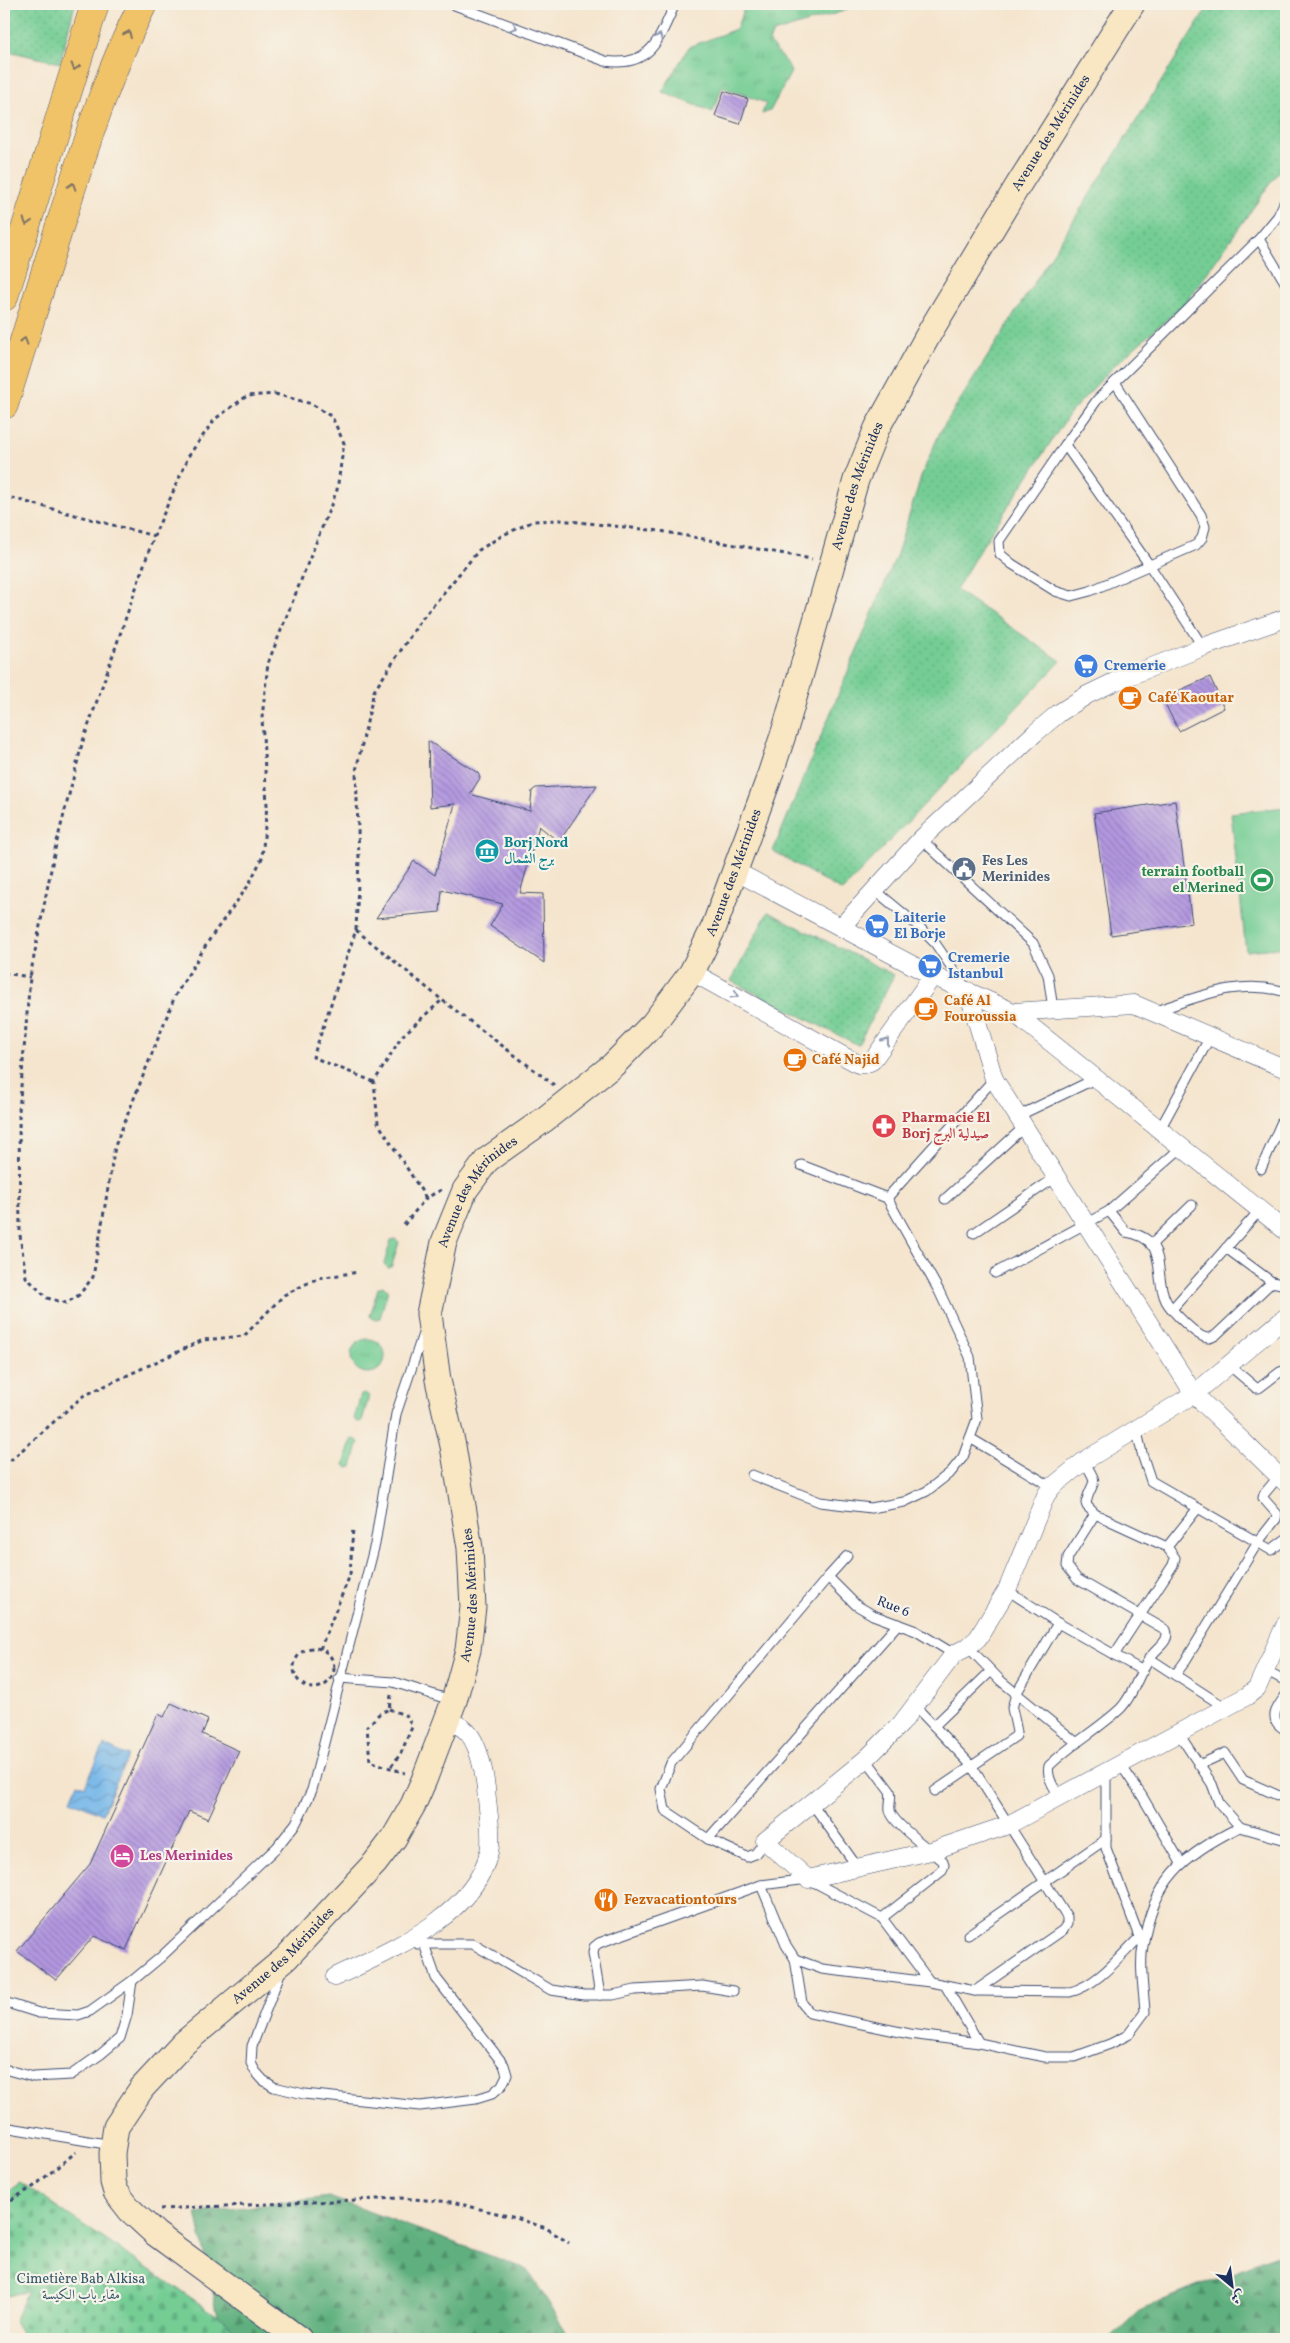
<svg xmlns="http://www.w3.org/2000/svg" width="1290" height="2343" font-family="Vollkorn,Amiri,serif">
<defs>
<pattern id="grass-tufts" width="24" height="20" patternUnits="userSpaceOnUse" patternTransform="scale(1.25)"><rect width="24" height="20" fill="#74cd94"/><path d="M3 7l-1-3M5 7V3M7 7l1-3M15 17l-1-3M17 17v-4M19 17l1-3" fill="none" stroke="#64b082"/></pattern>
<pattern id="forest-firs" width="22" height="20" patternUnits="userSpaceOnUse" patternTransform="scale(1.25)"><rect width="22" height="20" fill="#5fb07e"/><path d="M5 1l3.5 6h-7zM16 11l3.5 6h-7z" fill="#4e906a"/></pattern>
<pattern id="cemetery-stones" width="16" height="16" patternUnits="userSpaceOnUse" patternTransform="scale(1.25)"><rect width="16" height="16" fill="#74cd94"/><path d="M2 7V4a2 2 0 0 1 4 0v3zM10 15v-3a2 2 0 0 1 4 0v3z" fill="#64b082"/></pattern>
<pattern id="park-dots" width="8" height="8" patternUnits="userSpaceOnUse" patternTransform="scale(1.25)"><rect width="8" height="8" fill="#74cd94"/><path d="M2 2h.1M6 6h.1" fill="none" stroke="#64b082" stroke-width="1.8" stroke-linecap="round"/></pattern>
<pattern id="water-waves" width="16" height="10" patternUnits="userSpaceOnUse" patternTransform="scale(1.25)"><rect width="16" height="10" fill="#73b6e9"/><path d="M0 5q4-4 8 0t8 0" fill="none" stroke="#5e94c0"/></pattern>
<pattern id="building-back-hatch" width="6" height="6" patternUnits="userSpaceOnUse" patternTransform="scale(1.25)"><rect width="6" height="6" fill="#b398e0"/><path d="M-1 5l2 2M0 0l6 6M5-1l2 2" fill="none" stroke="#917cb9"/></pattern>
</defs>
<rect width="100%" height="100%" fill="#f7f3e8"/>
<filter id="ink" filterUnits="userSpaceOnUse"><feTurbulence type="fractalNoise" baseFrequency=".02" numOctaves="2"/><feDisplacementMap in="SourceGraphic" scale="10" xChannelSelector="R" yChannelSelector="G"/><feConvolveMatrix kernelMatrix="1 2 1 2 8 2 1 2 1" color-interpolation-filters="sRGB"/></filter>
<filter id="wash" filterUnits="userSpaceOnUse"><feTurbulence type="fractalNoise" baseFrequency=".0096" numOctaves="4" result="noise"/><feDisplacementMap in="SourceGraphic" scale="20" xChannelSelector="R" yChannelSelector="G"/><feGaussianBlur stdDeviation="1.12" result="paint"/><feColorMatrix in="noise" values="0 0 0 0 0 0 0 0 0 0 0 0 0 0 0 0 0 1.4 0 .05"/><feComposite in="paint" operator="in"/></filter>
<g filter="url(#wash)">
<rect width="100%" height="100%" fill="#f5e5ce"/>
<g fill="url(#grass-tufts)" stroke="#487e79">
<path d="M746 4H856L844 11 773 33 769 41C776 53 786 60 791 72L770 111 762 114 766 103 722 87 713 112 662 92 689 47 736 29Z"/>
<polygon points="395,1239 399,1242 392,1266 388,1268 384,1264 391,1240"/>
<polygon points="383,1286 388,1290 380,1318 375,1320 370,1316 378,1288"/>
<circle cx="368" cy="1356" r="17"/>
<polygon points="365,1393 369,1396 362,1421 358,1422 354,1419 361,1394"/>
<polygon points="355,1439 359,1442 352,1467 348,1468 344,1465 351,1440"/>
</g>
<g fill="url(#forest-firs)" stroke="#3d706e">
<polygon points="329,2197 527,2269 572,2339 247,2339 218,2316 196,2213"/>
<polygon points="1286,2251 1286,2339 1109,2339 1141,2309"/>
</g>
<polygon fill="url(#cemetery-stones)" stroke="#487e79" points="20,2182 218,2316 247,2339 25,2339 14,2321 28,2291 4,2297 4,2193"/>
<g fill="url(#park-dots)" stroke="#487e79">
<polygon points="4,4 75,4 60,63 4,50"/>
<polygon points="1210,4 1286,4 1286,161 1186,303 1117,363 1070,413 977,554 956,590 1061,661 842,891 773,851 897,554 922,474 940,432"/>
<polygon points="768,912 894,975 858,1045 731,981"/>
</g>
<polygon fill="#74cd94" stroke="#487e79" points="1286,807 1286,947 1246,951 1231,813"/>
<polygon fill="url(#water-waves)" stroke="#4772a4" points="104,1745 128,1756 102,1814 71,1800 78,1783 85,1786"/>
<g id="blocks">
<g fill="url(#building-back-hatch)">
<polygon points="724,91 748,99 740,124 715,116"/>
<polygon points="1210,677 1224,708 1179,731 1162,698"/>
<polygon points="428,741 478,773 480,778 470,794 530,811 532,791 536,788 597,785 559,842 539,826 520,893 543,894 544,963 490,926 503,904 442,890 440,912 376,918 414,861 435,875 455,804 430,807"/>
<polygon points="1175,801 1192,923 1111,935 1094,813"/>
<polygon points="171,1703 208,1720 202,1734 239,1751 208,1819 189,1811 126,1950 94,1936 56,1980 17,1951 90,1864 158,1714 164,1717"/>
</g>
</g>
</g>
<g filter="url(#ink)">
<use href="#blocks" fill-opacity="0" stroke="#3c4a6f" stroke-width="1"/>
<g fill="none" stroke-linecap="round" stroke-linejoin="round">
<defs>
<g id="service">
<path d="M452 4 605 61C651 68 659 39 675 4"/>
<polyline points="1259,239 1286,284"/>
<polyline points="1065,445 999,541 1000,554 1012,564 1055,591 1071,596 1090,591 1196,545 1202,538 1205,527 1201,515 1115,382"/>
<polyline points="1203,647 1150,566 1065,445 1097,400 1259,239 1278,216 1286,199"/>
<polyline points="921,839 1033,943 1048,975 1053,1009"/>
<polyline points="876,891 916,924 935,943 965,987"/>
<path d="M1155 1011C1200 997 1238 978 1286 992"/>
<polyline points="1018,1116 1097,1078"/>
<polyline points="1160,1129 1210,1037"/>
<polyline points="1261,1169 1286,1112"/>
<polyline points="887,1198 994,1079"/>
<polyline points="945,1199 1024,1127"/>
<path d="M1109 1211 1126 1232C1171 1239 1152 1273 1166 1301 1171 1310 1198 1339 1209 1338 1211 1338 1214 1336 1216 1335L1272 1282 1286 1285"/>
<polyline points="974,1233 1056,1177"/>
<polyline points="1151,1245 1192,1205"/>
<polyline points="1226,1248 1272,1282"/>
<polyline points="995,1273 1109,1211 1182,1147"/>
<polyline points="1172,1309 1260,1210"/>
<polyline points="1229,1365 1256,1388 1259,1388 1280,1372 1286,1370"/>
<polyline points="1136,1428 1143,1457 1151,1481 1271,1550 1286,1539"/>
<polyline points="970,1438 1052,1487"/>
<path d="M1084 1461C1101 1489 1092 1477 1086 1503L1087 1506 1095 1514 1167 1547 1175 1558 1173 1565 1114 1655"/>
<polyline points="752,1475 820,1502 871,1508 904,1502 927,1491 951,1472 963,1457 977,1419 970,1357 939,1291 887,1198 801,1165"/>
<polyline points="1167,1547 1198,1508"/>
<polyline points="847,1556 828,1577 671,1763 661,1789 665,1810 708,1839 898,1624"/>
<polyline points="828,1577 856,1605 873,1615 916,1631 954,1654"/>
<polyline points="1007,1590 1058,1623 1143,1671"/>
<polyline points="968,1647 1001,1681 1077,1743"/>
<polyline points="1149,1658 1175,1675 1184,1663 1258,1542 1276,1519 1277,1514 1263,1498 1264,1494 1279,1476"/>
<polyline points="1265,1670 1286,1681"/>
<polyline points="1175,1675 1226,1708"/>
<polyline points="339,1678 393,1682 454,1701"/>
<path d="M1286 1695C1276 1708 1267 1720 1286 1730"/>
<polyline points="915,1706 971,1765 1067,1917 1067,1924 1063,1930 975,1991"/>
<polyline points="934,1726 991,1671"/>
<polyline points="1179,1734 1212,1784 1219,1803 1240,1827"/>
<path d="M866 1759 890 1791C892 1798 889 1803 890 1810 892 1824 932 1851 943 1861L944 1865 942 1871 882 1918"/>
<polyline points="1121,1765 1142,1796 1181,1863"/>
<polyline points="1199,1765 1225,1753 1243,1780 1286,1799"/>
<polyline points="1106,1774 1106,1848 1141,1942"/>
<polyline points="935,1791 1016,1736 1017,1732 1012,1708 1016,1694 1058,1623"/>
<path d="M1060 1798C1055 1789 1046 1777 1049 1766 1071 1744 1099 1729 1121 1708 1135 1693 1138 1673 1150 1658 1155 1649 1171 1641 1166 1630L1077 1579 1067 1566 1068 1557 1095 1514"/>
<polyline points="811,1802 858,1868"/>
<polyline points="708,1839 747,1857 755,1854 765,1841"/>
<path d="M761 1885 786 1945 795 1959 802 2003 810 2013 910 2034 979 2043 1045 2057H1074L1110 2044 1128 2035 1145 2012C1144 1991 1139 1967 1143 1946 1153 1880 1183 1855 1240 1827L1286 1840"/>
<polyline points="968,1935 1106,1839"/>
<polyline points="418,1944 473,1944 551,1990 584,1995 613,1995 635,1990 702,1986 733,1991"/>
<path d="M795 1959 822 1969 930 1982 975 1991 1070 1992C1098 1985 1119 1957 1139 1938"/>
<polyline points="281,1971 252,2046 251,2063 255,2071 263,2080 274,2087 304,2094 420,2106 476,2099 492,2094 502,2085 507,2075 504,2065 436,1978 424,1944"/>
<polyline points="945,1985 979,2043"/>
<polyline points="600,1995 593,1953 594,1947 599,1943 761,1885 808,1879 882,1918 930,1982"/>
<polyline points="4,2002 39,2013 78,2015 90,2011 132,1981 161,1957 277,1847 296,1823 312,1790 375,1544 396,1414 424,1331"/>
<polyline points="4,2069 33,2077 71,2075 101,2054 120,2038 127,2015 132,1981"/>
<polyline points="4,2127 112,2145"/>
</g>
<g id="minor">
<polyline points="735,871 933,976 1013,1012 1286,1231"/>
<polyline points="841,927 921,839 1035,733 1059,713 1087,695 1114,682 1203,647 1286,618"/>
<polyline points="692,972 858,1064 865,1064 872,1061 933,976"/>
<polyline points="968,991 994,1079 1194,1394 1286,1483"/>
<polyline points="1013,1012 1134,1004 1286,1069"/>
<polyline points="1286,1317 1194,1394 1084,1461 1052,1487 1046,1495 1007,1590 978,1638 968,1647 954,1654 901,1724 866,1759 765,1841 808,1879 931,1851 1008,1825 1247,1696 1257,1688 1286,1623"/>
<path d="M335 1977C388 1951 474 1917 489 1852 493 1835 487 1806 486 1788 484 1772 478 1739 464 1729 459 1725 452 1723 447 1720"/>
</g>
<g id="secondary">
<path id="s1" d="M299 2339 156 2234 130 2210 116 2192 113 2182 112 2153 116 2127 142 2088 184 2043 286 1958 375 1863 394 1838 413 1805 424 1780 454 1701 468 1650 473 1607 470 1548 453 1446 438 1380 429 1314 444 1242 465 1190 487 1160 545 1119 613 1065 653 1024 692 972 714 927 768 781 786 726 856 480 877 428 931 330 1017 187 1132 4"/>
</g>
<g id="primary">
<polyline points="4,297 95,4"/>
<path d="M4 405C25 338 45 272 66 206 88 137 110 68 143 4"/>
</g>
</defs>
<use href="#service" stroke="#3c4a6f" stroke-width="11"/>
<use href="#minor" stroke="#3c4a6f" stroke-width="19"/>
<use href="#secondary" stroke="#3c4a6f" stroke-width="27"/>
<use href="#primary" stroke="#3c4a6f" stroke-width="29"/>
<g stroke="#3c4a6f" stroke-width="3" stroke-dasharray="4 4" stroke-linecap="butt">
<polygon points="275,394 312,404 332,417 344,443 337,490 268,663 262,718 267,805 262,858 248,886 211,937 175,996 115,1146 93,1277 79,1295 66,1303 47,1298 26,1277 20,1235 19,1111 30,977 55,849 82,744 106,675 154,536 189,455 215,419 247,396"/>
<polyline points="4,496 154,536"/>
<polyline points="356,930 442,1000 554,1085"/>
<polyline points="4,973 30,977"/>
<polyline points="374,1082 313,1057 356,930 359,859 356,771 374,691 421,620 479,550 503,535 534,521 560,520 660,531 812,559"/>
<polyline points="426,1198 378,1123 374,1082 402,1036 442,1000"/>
<polyline points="404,1225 426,1198 441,1190"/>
<polyline points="4,1466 83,1396 203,1340 244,1336 284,1295 318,1278 359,1272"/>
<circle cx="314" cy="1668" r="20"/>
<polyline points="320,1649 350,1575 353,1527"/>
<polyline points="391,1695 389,1709 379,1714 367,1727 370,1761 405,1773"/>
<polyline points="389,1709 407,1716 412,1727 401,1753 390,1768"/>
<polyline points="4,2204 33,2187 76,2152"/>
<polyline points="160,2209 399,2198 452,2202 516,2218 546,2228 569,2243"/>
</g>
<use href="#service" stroke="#fff" stroke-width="9"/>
<use href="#minor" stroke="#fff" stroke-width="18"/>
<use href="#secondary" stroke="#f9e7c3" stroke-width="25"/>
<use href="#primary" stroke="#f1c369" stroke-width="28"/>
</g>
<defs><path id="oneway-chevron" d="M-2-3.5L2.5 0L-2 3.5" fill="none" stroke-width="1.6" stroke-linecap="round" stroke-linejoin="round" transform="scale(1.25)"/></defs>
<g stroke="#8d97ae">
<use href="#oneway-chevron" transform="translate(514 27) rotate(21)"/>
<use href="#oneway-chevron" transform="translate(659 37) rotate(-62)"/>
<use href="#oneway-chevron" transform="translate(735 995) rotate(29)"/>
<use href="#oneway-chevron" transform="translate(886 1041) rotate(-54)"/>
</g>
<g stroke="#7b7263">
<use href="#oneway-chevron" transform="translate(128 34) rotate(-65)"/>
<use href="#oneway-chevron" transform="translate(75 67) rotate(107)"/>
<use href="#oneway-chevron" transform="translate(72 186) rotate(-72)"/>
<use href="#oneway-chevron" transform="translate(27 222) rotate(107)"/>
<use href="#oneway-chevron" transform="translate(24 341) rotate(-73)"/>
</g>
</g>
<defs>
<symbol id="supermarket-disc" viewBox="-11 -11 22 22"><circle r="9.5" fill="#3f7fe0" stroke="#f7f3e8"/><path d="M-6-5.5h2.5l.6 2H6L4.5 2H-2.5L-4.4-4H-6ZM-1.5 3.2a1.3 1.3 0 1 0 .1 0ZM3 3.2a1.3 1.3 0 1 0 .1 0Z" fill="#fff"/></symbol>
<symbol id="cafe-disc" viewBox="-11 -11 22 22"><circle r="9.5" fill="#e8710a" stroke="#f7f3e8"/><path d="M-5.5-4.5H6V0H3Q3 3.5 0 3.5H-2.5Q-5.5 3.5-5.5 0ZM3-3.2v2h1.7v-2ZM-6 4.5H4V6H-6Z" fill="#fff"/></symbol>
<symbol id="museum-disc" viewBox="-11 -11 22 22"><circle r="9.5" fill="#0f9aa8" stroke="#f7f3e8"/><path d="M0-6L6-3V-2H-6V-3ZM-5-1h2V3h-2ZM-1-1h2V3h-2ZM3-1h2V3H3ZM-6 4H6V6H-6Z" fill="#fff"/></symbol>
<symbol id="civic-disc" viewBox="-11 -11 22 22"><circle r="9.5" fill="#5c6f8a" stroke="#f7f3e8"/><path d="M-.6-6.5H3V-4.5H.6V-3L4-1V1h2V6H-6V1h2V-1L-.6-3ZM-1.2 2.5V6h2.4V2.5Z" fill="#fff"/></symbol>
<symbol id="stadium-disc" viewBox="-11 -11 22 22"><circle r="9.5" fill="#2e9e5b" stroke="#f7f3e8"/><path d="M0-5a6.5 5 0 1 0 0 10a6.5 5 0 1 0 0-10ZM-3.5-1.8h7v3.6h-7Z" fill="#fff"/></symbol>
<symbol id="pharmacy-disc" viewBox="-11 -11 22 22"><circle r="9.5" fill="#e0444e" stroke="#f7f3e8"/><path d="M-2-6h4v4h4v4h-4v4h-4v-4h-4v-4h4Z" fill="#fff"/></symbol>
<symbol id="hotel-disc" viewBox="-11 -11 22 22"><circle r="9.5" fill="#d1479c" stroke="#f7f3e8"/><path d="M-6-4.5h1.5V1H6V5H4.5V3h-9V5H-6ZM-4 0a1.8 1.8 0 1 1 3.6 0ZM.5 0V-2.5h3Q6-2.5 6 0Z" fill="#fff"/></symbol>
<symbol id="restaurant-disc" viewBox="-11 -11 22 22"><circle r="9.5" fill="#e8710a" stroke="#f7f3e8"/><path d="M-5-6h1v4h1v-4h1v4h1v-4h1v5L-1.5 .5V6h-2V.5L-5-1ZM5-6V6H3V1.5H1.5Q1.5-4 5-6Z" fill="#fff"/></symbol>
</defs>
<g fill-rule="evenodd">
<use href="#supermarket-disc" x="1072" y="652" width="28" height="28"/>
<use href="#cafe-disc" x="1116" y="684" width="28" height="28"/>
<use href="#museum-disc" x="473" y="837" width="28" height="28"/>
<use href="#civic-disc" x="950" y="855" width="28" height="28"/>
<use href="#stadium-disc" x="1248" y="866" width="28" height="28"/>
<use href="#supermarket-disc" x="863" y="912" width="28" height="28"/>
<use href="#supermarket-disc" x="916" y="952" width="28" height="28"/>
<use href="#cafe-disc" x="912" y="995" width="28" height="28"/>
<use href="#cafe-disc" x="781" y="1046" width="28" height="28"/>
<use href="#pharmacy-disc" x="870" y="1112" width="28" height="28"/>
<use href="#hotel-disc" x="108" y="1842" width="28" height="28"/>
<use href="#restaurant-disc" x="592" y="1886" width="28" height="28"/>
</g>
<g text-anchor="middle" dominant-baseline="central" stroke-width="4.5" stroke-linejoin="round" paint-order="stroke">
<g font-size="14" fill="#1b2f5e" stroke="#f7f3e8">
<text stroke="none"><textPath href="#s1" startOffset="2612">Avenue des Mérinides</textPath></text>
<text stroke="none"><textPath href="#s1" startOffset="2208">Avenue des Mérinides</textPath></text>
<text stroke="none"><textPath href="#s1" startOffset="1802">Avenue des Mérinides</textPath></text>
<text stroke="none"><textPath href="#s1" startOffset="1382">Avenue des Mérinides</textPath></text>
<text stroke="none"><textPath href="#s1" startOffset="962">Avenue des Mérinides</textPath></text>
<text transform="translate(893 1607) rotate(22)">Rue 6</text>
<text stroke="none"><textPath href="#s1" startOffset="542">Avenue des Mérinides</textPath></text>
</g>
<g font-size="14" font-weight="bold" fill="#366cbe" stroke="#f7f3e8" text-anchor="start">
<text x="1104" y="666">Cremerie</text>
<text x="894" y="918">Laiterie<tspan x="894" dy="16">El Borje</tspan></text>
<text x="948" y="958">Cremerie<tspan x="948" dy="16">Istanbul</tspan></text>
</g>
<g font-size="14" font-weight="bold" fill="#c56008" stroke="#f7f3e8" text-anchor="start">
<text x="1148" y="698">Café Kaoutar</text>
<text x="944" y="1001">Café Al<tspan x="944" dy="16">Fouroussia</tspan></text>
<text x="812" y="1060">Café Najid</text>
<text x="624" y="1900">Fezvacationtours</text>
</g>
<g font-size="14" font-weight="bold" fill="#0d838f" stroke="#f7f3e8" text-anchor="start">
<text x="504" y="843">Borj Nord<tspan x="504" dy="16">برج الشمال</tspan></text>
</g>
<g font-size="14" font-weight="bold" fill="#4e5e75" stroke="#f7f3e8" text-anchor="start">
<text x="982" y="861">Fes Les<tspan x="982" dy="16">Merinides</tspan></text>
</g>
<g font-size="14" font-weight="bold" fill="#27864d" stroke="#f7f3e8" text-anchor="end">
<text x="1244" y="872">terrain football<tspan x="1244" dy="16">el Merined</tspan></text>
</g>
<g font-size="14" font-weight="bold" fill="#be3a42" stroke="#f7f3e8" text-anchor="start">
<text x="902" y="1118">Pharmacie El<tspan x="902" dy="16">Borj صيدلية البرج</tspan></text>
</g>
<g font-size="14" font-weight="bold" fill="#b23c85" stroke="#f7f3e8" text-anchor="start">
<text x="140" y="1856">Les Merinides</text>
</g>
<g font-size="14" fill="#31566c" stroke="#f7f3e8">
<text x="81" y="2279">Cimetière Bab Alkisa<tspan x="81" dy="16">مقابر باب الكيسة</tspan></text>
</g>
</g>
<rect width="1290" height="2343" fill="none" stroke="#f7f3e8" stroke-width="20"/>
<g transform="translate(1232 2286) rotate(151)" stroke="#f7f3e8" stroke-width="4" paint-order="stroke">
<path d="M0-4L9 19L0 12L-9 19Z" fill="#1b2f5e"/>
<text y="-8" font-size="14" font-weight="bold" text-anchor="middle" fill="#1b2f5e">ش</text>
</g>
</svg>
